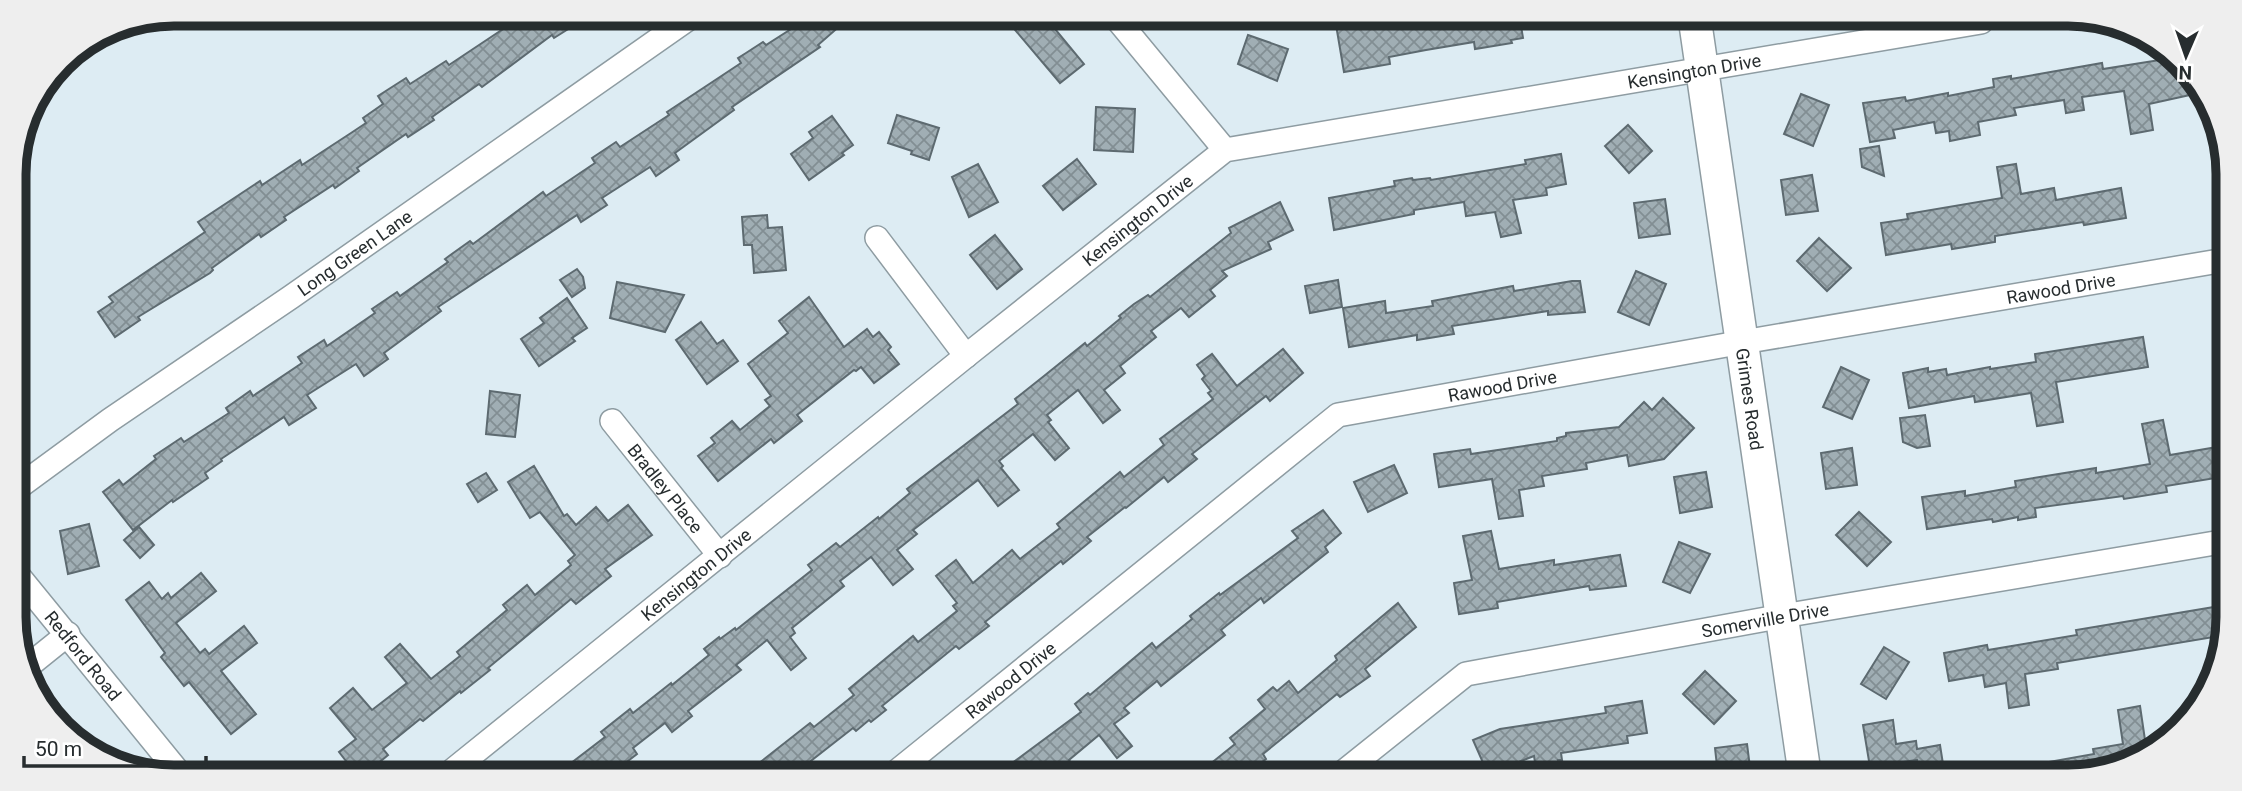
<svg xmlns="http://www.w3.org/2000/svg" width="2242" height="791" font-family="Roboto,sans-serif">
<defs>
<pattern id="building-cross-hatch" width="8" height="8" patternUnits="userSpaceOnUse" patternTransform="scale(1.75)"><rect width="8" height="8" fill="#a0aeb4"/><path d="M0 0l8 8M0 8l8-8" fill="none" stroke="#828e93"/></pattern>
</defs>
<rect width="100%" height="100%" fill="#ddecf3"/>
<g fill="url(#building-cross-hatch)" stroke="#5d6a70" stroke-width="2">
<polygon points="507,15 589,16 554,38 552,35 482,87 479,84 432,117 434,120 408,137 406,134 357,168 359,171 352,176 335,188 333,185 284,217 286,220 261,237 259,234 212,268 213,270 210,273 138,317 140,320 115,337 98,312 113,302 109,297 205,232 198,222 260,181 262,185 300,160 302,165 351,133 366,123 363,118 383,104 378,96 406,78 410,84 446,61 449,65 512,23"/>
<polygon points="810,17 850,17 818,45 820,47 732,107 734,110 675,153 679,160 656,176 650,167 602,198 607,205 581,222 577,215 438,307 441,311 384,353 388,359 364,376 356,364 307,395 316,408 289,425 284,417 221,459 222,461 205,473 208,478 173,502 172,500 133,530 103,492 119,480 123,485 156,459 154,456 181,438 184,442 229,413 226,408 250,391 253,396 302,363 298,357 324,340 327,346 375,313 372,309 397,292 400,296 448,262 445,259 449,256 470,241 473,244 543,192 546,196 595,163 592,158 616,142 620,147 669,115 667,112 741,63 738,58 746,53 763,42 766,45"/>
<polygon points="1005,18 1046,18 1084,64 1060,83"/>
<polygon points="1335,19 1360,19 1362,29 1384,25 1384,28 1430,19 1520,20 1523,38 1511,40 1512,43 1475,49 1474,42 1426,50 1389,57 1390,64 1344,72"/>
<polygon points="1248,35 1288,49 1277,81 1238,64"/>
<polygon points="2172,58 2189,69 2199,93 2149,104 2153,130 2131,134 2124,91 2082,97 2084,110 2066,113 2064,100 2014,108 2016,115 1978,122 1980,135 1950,141 1949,131 1936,133 1934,122 1893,130 1895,138 1870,142 1863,103 1905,97 1906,101 1948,93 1948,96 1994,87 1993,79 2011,76 2011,79 2102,63 2103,69"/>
<polygon points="1801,94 1829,105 1813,146 1784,134"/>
<polygon points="1096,107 1135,109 1133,152 1094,150"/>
<polygon points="897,115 939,128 929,160 911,154 912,151 888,143"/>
<polygon points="832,116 853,145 842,153 844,155 809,180 791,154 813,138 809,132"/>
<polygon points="1628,125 1652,151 1629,173 1605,146"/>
<polygon points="1879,146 1884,176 1862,167 1860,149"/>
<polygon points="1561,154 1566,184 1546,188 1547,195 1513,200 1521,233 1501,237 1495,212 1466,216 1464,202 1414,210 1414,214 1334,230 1329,198 1395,186 1394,181 1412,178 1413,180 1430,178 1431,180 1526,164 1525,160"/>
<polygon points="1077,159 1096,184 1063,210 1043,186"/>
<polygon points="978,164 998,202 969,217 952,177"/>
<polygon points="2016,164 2021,194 2054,188 2056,200 2121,188 2126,218 2084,225 2083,222 1995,236 1995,242 1952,249 1951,244 1886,255 1881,223 1908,219 1907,214 2002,198 1997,167"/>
<polygon points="1812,175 1818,211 1786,215 1781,180"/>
<polygon points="1665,199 1670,234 1639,238 1634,203"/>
<polygon points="1280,202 1293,230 1268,242 1271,249 1222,271 1227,276 1210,290 1215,296 1189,317 1181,308 1151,331 1156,337 1120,366 1125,373 1104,390 1120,410 1103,423 1078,390 1047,415 1051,420 1048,422 1069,448 1055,460 1033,434 999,461 1003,466 1001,468 1019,490 998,506 978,480 913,530 917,534 897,550 913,569 893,585 871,557 840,581 844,586 792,628 795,633 790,637 806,658 791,670 767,640 736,665 741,670 688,711 692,716 672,732 665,723 633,748 637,754 615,771 562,770 605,737 601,732 630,709 633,713 671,683 672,685 709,655 704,649 719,637 720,639 735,628 736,630 812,570 808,565 836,543 840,547 878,517 879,519 910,493 907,489 1018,404 1015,399 1044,376 1085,343 1087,346 1121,318 1119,316 1134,304 1148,295 1150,297 1231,233 1229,228"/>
<polygon points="767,215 768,228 782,227 786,270 754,273 752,245 744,245 742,217"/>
<polygon points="995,235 1022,269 997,289 970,255"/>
<polygon points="1819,238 1851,268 1827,291 1797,261"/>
<polygon points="577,269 583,277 585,288 572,297 560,280"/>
<polygon points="1636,271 1666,284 1649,325 1618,312"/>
<polygon points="1338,280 1342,307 1310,313 1305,286"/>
<polygon points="1572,281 1580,281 1585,312 1548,315 1548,311 1452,326 1454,334 1417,340 1417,335 1349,347 1343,308 1385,301 1386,313 1433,306 1432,301 1513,286 1514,291"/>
<polygon points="617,282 684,295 665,332 610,318"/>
<polygon points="809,297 844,347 867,329 873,337 879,332 891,347 888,350 899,364 874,383 861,367 856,371 854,370 797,415 802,421 774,443 771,439 718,481 698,456 715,443 711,438 732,421 740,430 770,406 765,400 771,396 748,364 788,333 779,321"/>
<polygon points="567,298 587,328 572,338 575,341 539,366 521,339 544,323 540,318"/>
<polygon points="701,322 717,344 723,340 738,361 707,384 676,340"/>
<polygon points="2143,337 2148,367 2056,382 2063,422 2037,426 2031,393 1975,402 1974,396 1909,408 1903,373 1928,368 1928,372 1946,369 1947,375 1990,367 1990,369 2036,362 2035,354"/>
<polygon points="1283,349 1303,373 1270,401 1266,396 1192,454 1197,459 1168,482 1164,477 1126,508 1125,507 1087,537 1091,541 1063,564 1061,561 985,622 989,626 959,649 956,646 882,706 886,710 871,722 869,720 856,731 853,728 798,771 749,771 810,723 814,727 854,695 849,689 913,636 918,642 957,611 953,606 957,603 936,576 956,560 973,583 1012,550 1020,559 1060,528 1057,524 1120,472 1124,477 1164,445 1160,439 1213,399 1208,393 1211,391 1202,379 1205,376 1197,365 1212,354 1237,386"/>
<polygon points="1841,367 1869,380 1852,419 1823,407"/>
<polygon points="490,391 520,395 515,437 486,434"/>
<polygon points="1663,398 1694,428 1664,459 1629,466 1627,455 1586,463 1587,469 1542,476 1544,486 1519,490 1523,516 1499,519 1492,479 1439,487 1434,454 1470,449 1471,454 1557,441 1557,438 1566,436 1566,433 1619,427 1644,402 1652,410"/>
<polygon points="1925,415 1930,446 1917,448 1903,442 1900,418"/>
<polygon points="2163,420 2170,455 2223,446 2222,477 2166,486 2167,492 2124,499 2123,496 2035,508 2036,517 2018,520 2018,517 1993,522 1992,519 1927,529 1922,497 1965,491 1965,496 2016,487 2015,481 2096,468 2096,473 2150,464 2142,424"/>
<polygon points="1852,448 1857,485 1826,489 1821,453"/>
<polygon points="1394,465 1407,493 1368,512 1354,482"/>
<polygon points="534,466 564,516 567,514 576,525 596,507 608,521 628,505 652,535 605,569 611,576 576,604 571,599 488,668 490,670 461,693 460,691 423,721 420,719 383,749 388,755 370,770 353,770 339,752 356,739 330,708 353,688 372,710 407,683 385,657 400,644 431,679 460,656 457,652 507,610 503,605 527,585 535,595 571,565 568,561 575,555 540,512 530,518 508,482"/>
<polygon points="1706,472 1712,507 1680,513 1674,477"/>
<polygon points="486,473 497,490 478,502 467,484"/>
<polygon points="1323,510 1341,533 1325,547 1328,552 1264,603 1261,598 1221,630 1225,635 1161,686 1157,681 1124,708 1129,713 1114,724 1132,746 1117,758 1099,735 1069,760 1079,773 1000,772 1081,712 1075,704 1088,693 1090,695 1152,643 1156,648 1192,619 1190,616 1219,593 1220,595 1298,538 1292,531"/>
<polygon points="1859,512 1891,542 1867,566 1836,535"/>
<polygon points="89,524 99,566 68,574 60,531"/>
<polygon points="139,527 154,545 140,558 124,540"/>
<polygon points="1491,531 1499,569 1554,560 1554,565 1620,555 1626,586 1590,590 1589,586 1497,602 1498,608 1459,614 1454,583 1472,580 1463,536"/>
<polygon points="1679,542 1710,554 1690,593 1663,582"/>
<polygon points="201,573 216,591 176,623 200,653 205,649 209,654 244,626 257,643 221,671 256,714 231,734 189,682 184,686 161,657 165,653 126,600 149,582 162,599 168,593 171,598"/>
<polygon points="1398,603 1416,627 1365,669 1370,676 1340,697 1337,694 1263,754 1266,759 1248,773 1199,773 1235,744 1230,738 1265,709 1258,700 1273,687 1277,691 1289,681 1298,693 1337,660 1335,656"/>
<polygon points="2220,606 2220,636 2057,663 2058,669 2025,674 2029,705 2009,708 2006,683 1985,687 1983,675 1949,681 1944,653 1987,645 1988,650 2077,635 2076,630"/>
<polygon points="1884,647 1909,662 1886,699 1861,684"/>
<polygon points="1705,671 1736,701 1714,724 1683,694"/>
<polygon points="1642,701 1647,733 1627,736 1628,743 1561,753 1562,760 1558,760 1561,775 1537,774 1534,756 1488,774 1473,740 1500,729 1606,713 1605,707"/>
<polygon points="2140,706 2145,740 2153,738 2156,748 2078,777 2027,776 2026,766 2094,754 2093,749 2123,744 2118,710"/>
<polygon points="1893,720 1896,744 1916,741 1917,749 1940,745 1943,764 1918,768 1917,760 1870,767 1863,725"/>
<polygon points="1747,744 1751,775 1718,775 1715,748"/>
</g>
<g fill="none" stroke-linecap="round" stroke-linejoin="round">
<defs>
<g id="street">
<polyline points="1116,18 1225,150"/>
<polyline points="877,238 966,356"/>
<path id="s1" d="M612 421 720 556"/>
<path id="s2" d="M16 489 110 420 291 297 692 16"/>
<path id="s3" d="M17 574 176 769"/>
<polyline points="27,667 68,634"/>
<path id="s4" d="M453 770 966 356 1225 150 1981 22"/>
<path id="s5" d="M896 772 1338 415 1743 342 2225 260"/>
<path id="s6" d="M1341 774 1466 674 1783 616 2221 542"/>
</g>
<g id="secondary">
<path id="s7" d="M1695 21 1805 776"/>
</g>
</defs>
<use href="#street" stroke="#8e9ca2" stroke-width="26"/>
<use href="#secondary" stroke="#8e9ca2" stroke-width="35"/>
<use href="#street" stroke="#fff" stroke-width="23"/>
<use href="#secondary" stroke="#fff" stroke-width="32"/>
</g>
<g text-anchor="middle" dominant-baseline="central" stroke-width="6" stroke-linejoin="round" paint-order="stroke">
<g font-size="18" fill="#272d2f" stroke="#fff">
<text stroke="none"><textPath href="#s4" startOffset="1466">Kensington Drive</textPath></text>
<text stroke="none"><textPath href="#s4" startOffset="878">Kensington Drive</textPath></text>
<text stroke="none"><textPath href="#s2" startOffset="413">Long Green Lane</textPath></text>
<text stroke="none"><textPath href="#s5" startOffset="1302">Rawood Drive</textPath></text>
<text stroke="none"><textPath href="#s5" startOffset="735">Rawood Drive</textPath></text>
<text stroke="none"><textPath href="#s7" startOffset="382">Grimes Road</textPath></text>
<text stroke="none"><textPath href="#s1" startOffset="86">Bradley Place</textPath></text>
<text stroke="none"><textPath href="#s4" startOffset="312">Kensington Drive</textPath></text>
<text stroke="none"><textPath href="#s6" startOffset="464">Somerville Drive</textPath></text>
<text stroke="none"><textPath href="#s3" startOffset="105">Redford Road</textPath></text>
<text stroke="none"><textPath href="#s5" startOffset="147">Rawood Drive</textPath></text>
</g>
</g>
<path d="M0 0H2242V791H0ZM174 26H2068A148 148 0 0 1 2216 174V617A148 148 0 0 1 2068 765H174A148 148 0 0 1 26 617V174A148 148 0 0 1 174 26Z" fill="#eee" fill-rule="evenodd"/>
<path fill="none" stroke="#272d2f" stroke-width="9" d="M174 26H2068A148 148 0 0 1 2216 174V617A148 148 0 0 1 2068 765H174A148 148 0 0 1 26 617V174A148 148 0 0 1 174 26Z"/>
<g transform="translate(2186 56) rotate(182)" stroke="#ffffff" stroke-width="5" paint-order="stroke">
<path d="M0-5L12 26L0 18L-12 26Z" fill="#272d2f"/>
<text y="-10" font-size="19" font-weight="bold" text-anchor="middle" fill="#272d2f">N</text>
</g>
<path d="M24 756v10h182v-10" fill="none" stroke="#272d2f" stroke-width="3.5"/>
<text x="35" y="756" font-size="21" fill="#272d2f" stroke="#ffffff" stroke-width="5" paint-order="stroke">50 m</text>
</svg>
